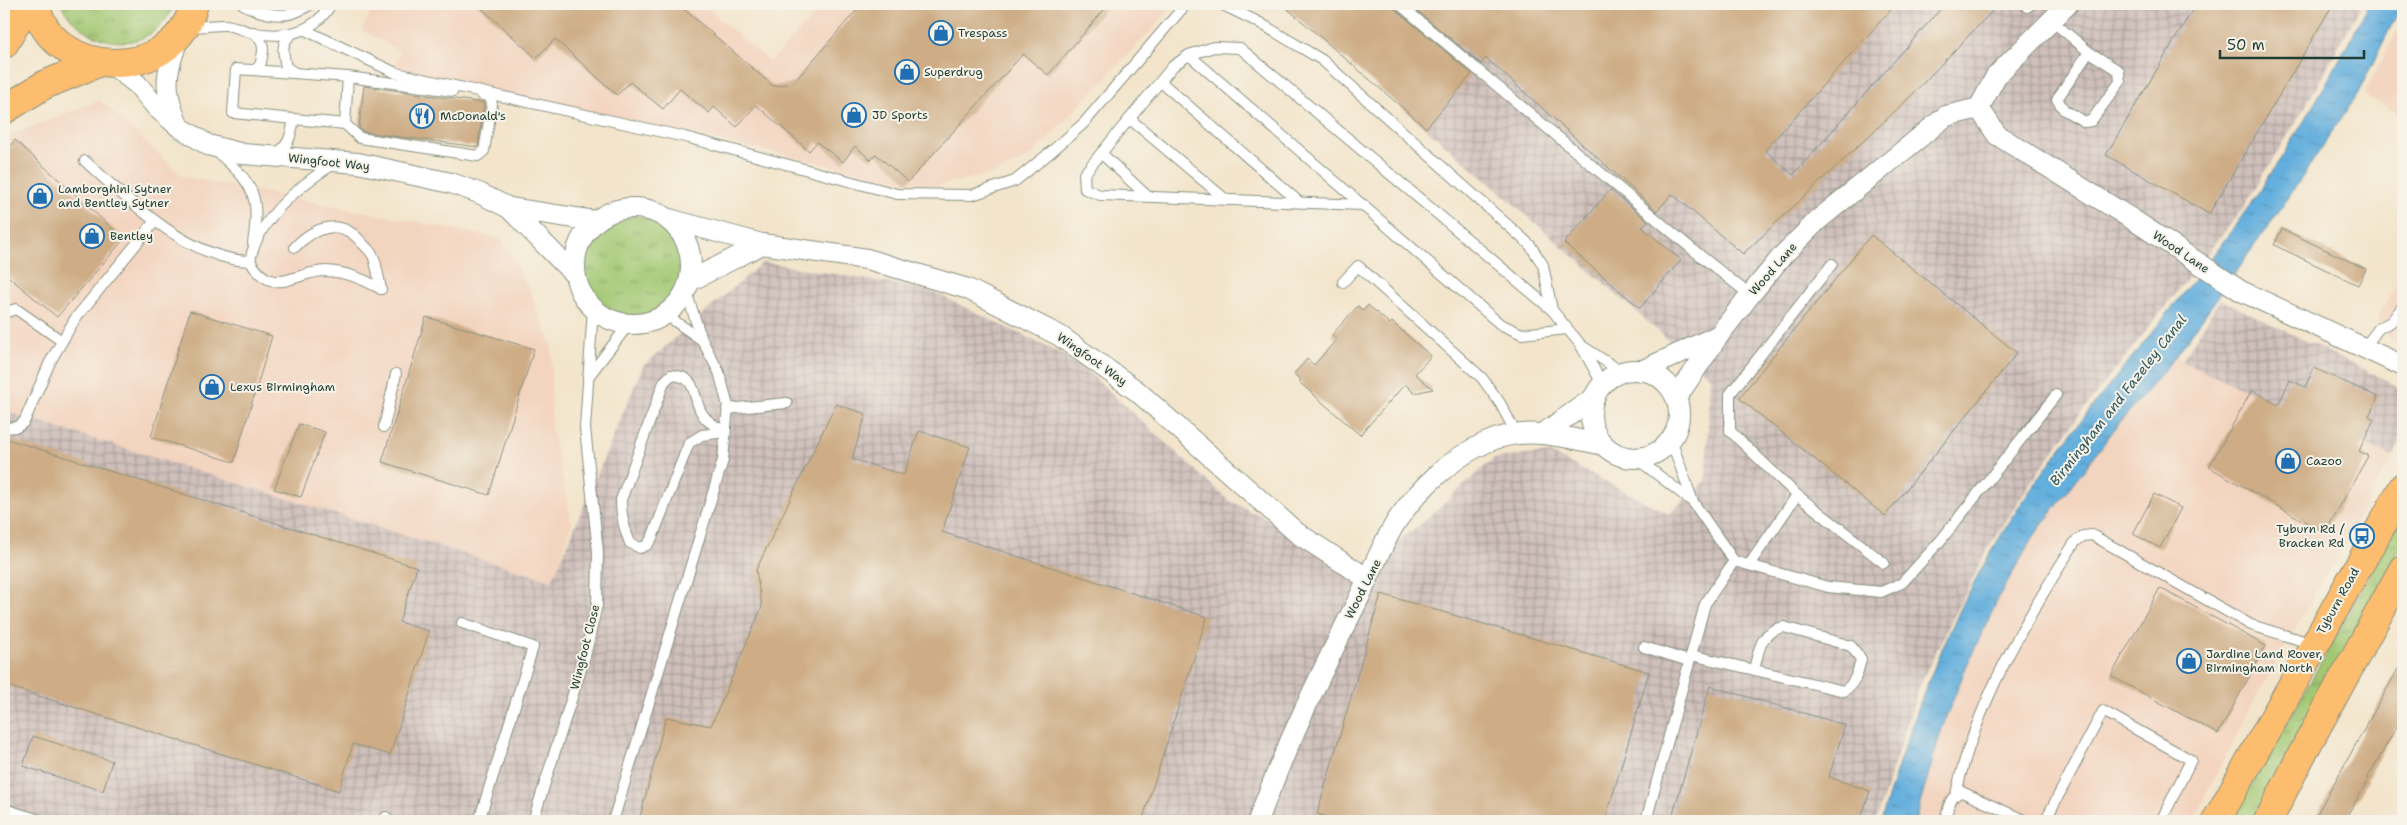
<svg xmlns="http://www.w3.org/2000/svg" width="2407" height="825" font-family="'Shantell Sans',sans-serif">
<defs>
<pattern id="industrial-grid" width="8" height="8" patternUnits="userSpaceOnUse" patternTransform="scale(1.25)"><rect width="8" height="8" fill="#cfc0bb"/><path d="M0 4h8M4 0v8" fill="none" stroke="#a79d99"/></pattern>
<pattern id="grass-tufts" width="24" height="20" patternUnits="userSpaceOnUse" patternTransform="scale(1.25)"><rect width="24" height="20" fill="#a2c872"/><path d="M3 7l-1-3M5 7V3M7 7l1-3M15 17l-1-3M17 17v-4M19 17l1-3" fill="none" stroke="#83a45e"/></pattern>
<pattern id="water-ripples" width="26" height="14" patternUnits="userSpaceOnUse" patternTransform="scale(1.25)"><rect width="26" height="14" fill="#64afdd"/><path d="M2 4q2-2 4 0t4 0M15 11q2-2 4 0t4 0" fill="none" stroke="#5290b4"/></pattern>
</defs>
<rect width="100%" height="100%" fill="#f7f3e8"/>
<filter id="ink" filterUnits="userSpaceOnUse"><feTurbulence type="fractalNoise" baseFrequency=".02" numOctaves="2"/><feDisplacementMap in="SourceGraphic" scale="10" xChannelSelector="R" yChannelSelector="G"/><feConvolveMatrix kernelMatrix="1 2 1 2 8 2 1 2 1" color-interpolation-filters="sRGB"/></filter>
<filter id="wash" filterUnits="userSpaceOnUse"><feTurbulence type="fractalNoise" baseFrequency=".0096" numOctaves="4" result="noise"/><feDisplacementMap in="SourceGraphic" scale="20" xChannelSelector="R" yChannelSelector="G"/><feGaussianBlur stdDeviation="1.12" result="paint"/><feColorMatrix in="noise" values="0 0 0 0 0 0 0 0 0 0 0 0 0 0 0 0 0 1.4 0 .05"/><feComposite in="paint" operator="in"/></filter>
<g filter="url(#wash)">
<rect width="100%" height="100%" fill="#f3e5cc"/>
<g fill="#f3d4bf">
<polygon points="375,4 702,4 770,62 825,4 1176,4 1033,154 998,173 930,187 393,69 400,51 362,30"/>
<polygon points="2403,20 2403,117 2364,94"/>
<polygon points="100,100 182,176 502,239 530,291 552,347 551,427 572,523 553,582 4,411 4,138"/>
<polygon points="2403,274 2403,346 2391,341 2377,318"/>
<polygon points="2175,357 2393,457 2249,710 2193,821 1915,821 1942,728 1967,665 1999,597 2034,536 2117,426"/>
</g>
<g fill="url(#industrial-grid)">
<polygon points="1282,4 2362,4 2308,102 2241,211 2077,418 2029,485 1985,554 1920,684 1876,821 4,821 4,411 552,581 643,366 763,262 929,290 1076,361 1228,500 1363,565 1418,527 1494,458 1550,453 1669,514 1706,481 1710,377 1545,231"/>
<polygon points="2220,299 2390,382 2402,390 2403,438 2393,457 2182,361"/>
</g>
<g fill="url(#grass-tufts)" stroke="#608253">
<path d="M61 4H174C153 58 86 51 61 4Z"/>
<circle cx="633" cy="266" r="50"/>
<polygon points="2403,516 2403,540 2359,633 2256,821 2232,821"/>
</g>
<path fill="url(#water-ripples)" stroke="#427688" d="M2369 4H2402L2358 93 2289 197 2175 357 2117 426 2034 536 1999 597 1967 665 1942 728 1915 821H1881C1911 720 1948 619 2005 529 2071 423 2158 331 2232 230 2284 159 2329 82 2369 4Z"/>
<g id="blocks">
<g fill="#cead86">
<polygon points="477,4 678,4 773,86 793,83 862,4 1109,4 1048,75 1023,54 908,182 876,154 871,160 855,146 843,162 817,142 809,151 756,105 737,127 714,107 709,113 680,89 663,109 630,82 617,95 555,39 536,58"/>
<polygon points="1282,4 1392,4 1395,9 1472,74 1426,128"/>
<polygon points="1409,4 1896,4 1765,150 1793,175 1945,4 1999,4 1906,101 1743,254 1672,194 1657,211 1486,58 1481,64"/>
<polygon points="2196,4 2333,4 2209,214 2106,155"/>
<polygon points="364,86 484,103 478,147 363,132 359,127"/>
<polygon points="15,140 124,239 57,317 4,273 4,153"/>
<polygon points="1610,190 1648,221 1642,227 1681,260 1640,308 1564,243"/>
<polygon points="2282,229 2366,269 2358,285 2274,245"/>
<polygon points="1871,235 2017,353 1885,516 1739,398"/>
<polygon points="1368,305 1390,324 1392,322 1431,356 1415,374 1433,389 1414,393 1405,384 1360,435 1299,382 1301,380 1294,374 1307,359 1314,365 1337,339 1332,335 1346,319 1358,306 1363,311"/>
<polygon points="190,311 272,336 234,462 151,437"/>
<polygon points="426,317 534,349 489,495 382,462"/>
<polygon points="2314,368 2378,397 2369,416 2374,419 2359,451 2368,456 2325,533 2209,467 2252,390 2278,405 2290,380 2305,387"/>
<polygon points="836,404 866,414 852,459 904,475 919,431 970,447 942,532 1207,617 1142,821 639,821 666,717 711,726 762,607 756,570"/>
<polygon points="299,424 325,432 301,497 274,489"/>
<polygon points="4,438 417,567 399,622 429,631 390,755 353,744 339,791 4,685"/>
<polygon points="2154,494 2181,508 2160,548 2133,534"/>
<polygon points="2160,588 2266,646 2218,734 2111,676"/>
<polygon points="1381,594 1649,672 1605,821 1342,821 1317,814"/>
<polygon points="2403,660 2403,716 2367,779 2368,780 2344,821 2313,821"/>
<polygon points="1710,686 1845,725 1829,777 1870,791 1860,821 1671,821"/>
<polygon points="33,736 112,761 103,791 23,766"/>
</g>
</g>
</g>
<g filter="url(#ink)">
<use href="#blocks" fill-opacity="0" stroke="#899180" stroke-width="1"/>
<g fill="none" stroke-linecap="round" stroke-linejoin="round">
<defs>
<g id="service">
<path d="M243 4C256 12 278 18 293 13 299 11 306 7 311 4"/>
<polyline points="1221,4 1260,23 1322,60 1530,245 1543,265 1552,310 1580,344 1603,385"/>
<polyline points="1399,4 1692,249 1750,295"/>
<polyline points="2027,7 2031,4"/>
<polyline points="2051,20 2089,52 2119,71 2120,82 2091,121 2085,122 2064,110 2057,99 2089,52"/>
<path d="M185 28C198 27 211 25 224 25 233 25 242 30 250 32 282 39 314 34 331 4"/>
<polyline points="305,30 396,73 685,137 897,194 972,195 1015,181 1052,151 1084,123 1186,4"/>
<path d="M253 32C266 43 264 50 260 66L254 70"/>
<path d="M293 33C280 42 283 53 286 67L295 73"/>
<polyline points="1189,55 1214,47 1240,48 1552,310"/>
<polyline points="348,77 345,124 233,113 236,69 348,77 453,91"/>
<polyline points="1161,82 1299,202"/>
<polyline points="1130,119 1224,198"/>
<polyline points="345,124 360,138 478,156 484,151 492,104 490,97 482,95"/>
<path d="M217 152C254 184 260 195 253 243"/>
<polyline points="1101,153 1147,196"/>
<path d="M275 154C290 146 291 134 294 119"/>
<path d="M85 161C128 200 190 260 250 261"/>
<path d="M335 163C300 185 258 218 250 261 274 300 294 271 326 271 346 272 364 279 381 289"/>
<polyline points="1364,205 1100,195 1085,189 1084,174 1173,66 1189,55 1500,324 1522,334 1567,329"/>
<path d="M295 247C314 227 341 217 362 243 366 247 372 252 374 258 377 268 379 279 381 289"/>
<polyline points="1343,282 1358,266 1482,378 1500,403 1516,433"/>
<polyline points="4,313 16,309 62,341"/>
<polyline points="666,315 702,340"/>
<polyline points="1582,346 1622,372"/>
<polyline points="2364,348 2379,328 2391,322 2403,306"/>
<path d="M671 375C700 376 691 398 703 415 708 423 717 427 725 432L702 435 689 443 652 538 647 545 640 548 630 543C624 529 621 516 621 500L664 382Z"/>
<polyline points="588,377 629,324"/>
<polyline points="727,409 787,403"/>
<polyline points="384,427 396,374"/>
<polyline points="4,428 17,427 24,422 50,362 75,319 155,221"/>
<polyline points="1636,458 1693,502"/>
<polyline points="1797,495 1730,431 1730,394 1832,264"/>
<polyline points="1734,561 1828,587 1881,592 1902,583 1941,540 2056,395"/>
<polyline points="1749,565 1797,495 1884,563"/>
<polyline points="462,623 533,647 479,821"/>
<polyline points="1644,647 1689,661"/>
<path d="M1691 655 1844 691C1855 683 1858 673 1861 659L1851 646 1784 627C1760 631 1759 650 1754 670"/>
<path d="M1956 794C1975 705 2027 617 2075 542L2083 536 2092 535 2251 625 2313 644"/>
<polyline points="4,809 43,821"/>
<polyline points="385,821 386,817"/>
<polyline points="533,821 585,656 597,605 598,552 585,428 593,308"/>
<polyline points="613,821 723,460 728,406 719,372 702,340 686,291"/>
<polyline points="1646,821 1705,604 1734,561 1693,502 1671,440"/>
<path d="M1945 821C1948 810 1949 795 1962 792L2026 821H2032"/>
<polyline points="2045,821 2103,711 2191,760 2161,821"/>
</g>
<g id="minor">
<polyline points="110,63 137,84 157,108 178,126 208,145 243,154 358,163 451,183 479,193 509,208 575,275"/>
<polyline points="1979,108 1997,135 2135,221 2241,291 2403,366"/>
<path d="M178 125C162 86 166 74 179 36"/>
<circle cx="633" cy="266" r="58"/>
<polyline points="509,208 595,221"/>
<polyline points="669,219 762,244 867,259 968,289 1060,336 1137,391 1297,533 1368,579"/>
<polyline points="690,281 762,244"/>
<circle cx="1635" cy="414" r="44"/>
<polyline points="1641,371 1719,335"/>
<polyline points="1676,398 1719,335 1750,295 1783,255 1818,220 1946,116 1979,108 1996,76 2068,4"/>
<polyline points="1544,433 1595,397"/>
<path d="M1258 821C1285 747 1320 675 1356 604 1369 578 1382 543 1398 519 1419 489 1451 458 1485 443 1524 425 1564 437 1604 445"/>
</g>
<g id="primary">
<path d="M35 4C53 81 175 84 194 4"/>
<polyline points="4,44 21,15 25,4"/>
<polyline points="4,110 44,85 100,62"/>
</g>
<g id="trunk">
<polyline points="2216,821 2403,487"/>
<polyline points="2268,821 2301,756 2403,569"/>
</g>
</defs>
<use href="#service" stroke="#899180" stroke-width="12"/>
<use href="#minor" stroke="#899180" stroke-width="22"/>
<use href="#primary" stroke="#899180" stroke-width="30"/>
<use href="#trunk" stroke="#899180" stroke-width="30"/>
<use href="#service" stroke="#fff" stroke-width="10"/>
<use href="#minor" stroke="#fff" stroke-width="20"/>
<use href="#primary" stroke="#fcbd6e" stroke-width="28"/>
<use href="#trunk" stroke="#fcbd6e" stroke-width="28"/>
</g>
</g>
<defs>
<symbol id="shop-ring" viewBox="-11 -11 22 22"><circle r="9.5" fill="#f7f3e8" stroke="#1f6fb2" stroke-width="1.5"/><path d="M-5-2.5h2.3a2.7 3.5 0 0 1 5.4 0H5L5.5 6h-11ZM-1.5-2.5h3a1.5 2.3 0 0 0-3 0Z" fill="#1f6fb2"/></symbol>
<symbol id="restaurant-ring" viewBox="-11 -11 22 22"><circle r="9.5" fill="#f7f3e8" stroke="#1f6fb2" stroke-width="1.5"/><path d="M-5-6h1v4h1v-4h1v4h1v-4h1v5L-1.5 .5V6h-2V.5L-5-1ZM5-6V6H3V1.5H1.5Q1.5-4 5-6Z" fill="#1f6fb2"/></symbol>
<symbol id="bus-ring" viewBox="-11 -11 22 22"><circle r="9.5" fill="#f7f3e8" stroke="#1f6fb2" stroke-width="1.5"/><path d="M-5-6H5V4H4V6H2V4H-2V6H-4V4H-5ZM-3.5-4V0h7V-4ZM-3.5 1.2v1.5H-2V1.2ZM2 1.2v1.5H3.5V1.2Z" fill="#1f6fb2"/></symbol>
</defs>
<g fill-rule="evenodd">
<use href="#shop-ring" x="927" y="19" width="28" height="28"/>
<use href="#shop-ring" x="893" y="58" width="28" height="28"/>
<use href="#shop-ring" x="840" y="101" width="28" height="28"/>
<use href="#restaurant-ring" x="408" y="102" width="28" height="28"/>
<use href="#shop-ring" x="26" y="182" width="28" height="28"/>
<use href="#shop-ring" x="78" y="222" width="28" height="28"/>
<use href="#shop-ring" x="198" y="373" width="28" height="28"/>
<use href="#shop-ring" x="2274" y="447" width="28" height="28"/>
<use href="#bus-ring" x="2348" y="522" width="28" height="28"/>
<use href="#shop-ring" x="2175" y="647" width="28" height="28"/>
</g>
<g text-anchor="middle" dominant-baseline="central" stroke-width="4" stroke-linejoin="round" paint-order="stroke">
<g font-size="12" fill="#1f3d34" stroke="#f7f3e8" text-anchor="start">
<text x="958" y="33">Trespass</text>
<text x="924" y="72">Superdrug</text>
<text x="872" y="115">JD Sports</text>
<text x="440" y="116">McDonald's</text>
<text x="58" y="189">Lamborghini Sytner<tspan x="58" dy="14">and Bentley Sytner</tspan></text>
<text x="110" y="236">Bentley</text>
<text x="230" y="387">Lexus Birmingham</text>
<text x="2306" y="461">Cazoo</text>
<text x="2344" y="529" text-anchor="end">Tyburn Rd /<tspan x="2344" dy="14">Bracken Rd</tspan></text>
<text x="2206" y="654">Jardine Land Rover,<tspan x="2206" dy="14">Birmingham North</tspan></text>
</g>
<g font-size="12" fill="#1f3d34" stroke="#f7f3e8">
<text transform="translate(329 162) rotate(6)">Wingfoot Way</text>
<text transform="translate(2181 252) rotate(34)">Wood Lane</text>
<text transform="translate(1773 269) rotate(-49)">Wood Lane</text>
<text transform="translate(1092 359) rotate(35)">Wingfoot Way</text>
<text transform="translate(1363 589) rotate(-63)">Wood Lane</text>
<text transform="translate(2338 601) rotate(-61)">Tyburn Road</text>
<text transform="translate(585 647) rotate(-76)">Wingfoot Close</text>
</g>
<g font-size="14" font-style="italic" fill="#305a5e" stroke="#f7f3e8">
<text transform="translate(2118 400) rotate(-52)">Birmingham and Fazeley Canal</text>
</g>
</g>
<rect width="2407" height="825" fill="none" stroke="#f7f3e8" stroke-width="20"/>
<path d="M2220 50v8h144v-8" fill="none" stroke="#1f3d34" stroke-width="2.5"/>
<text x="2227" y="50" font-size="15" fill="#1f3d34" stroke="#f7f3e8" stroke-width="4" paint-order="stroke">50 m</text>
</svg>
